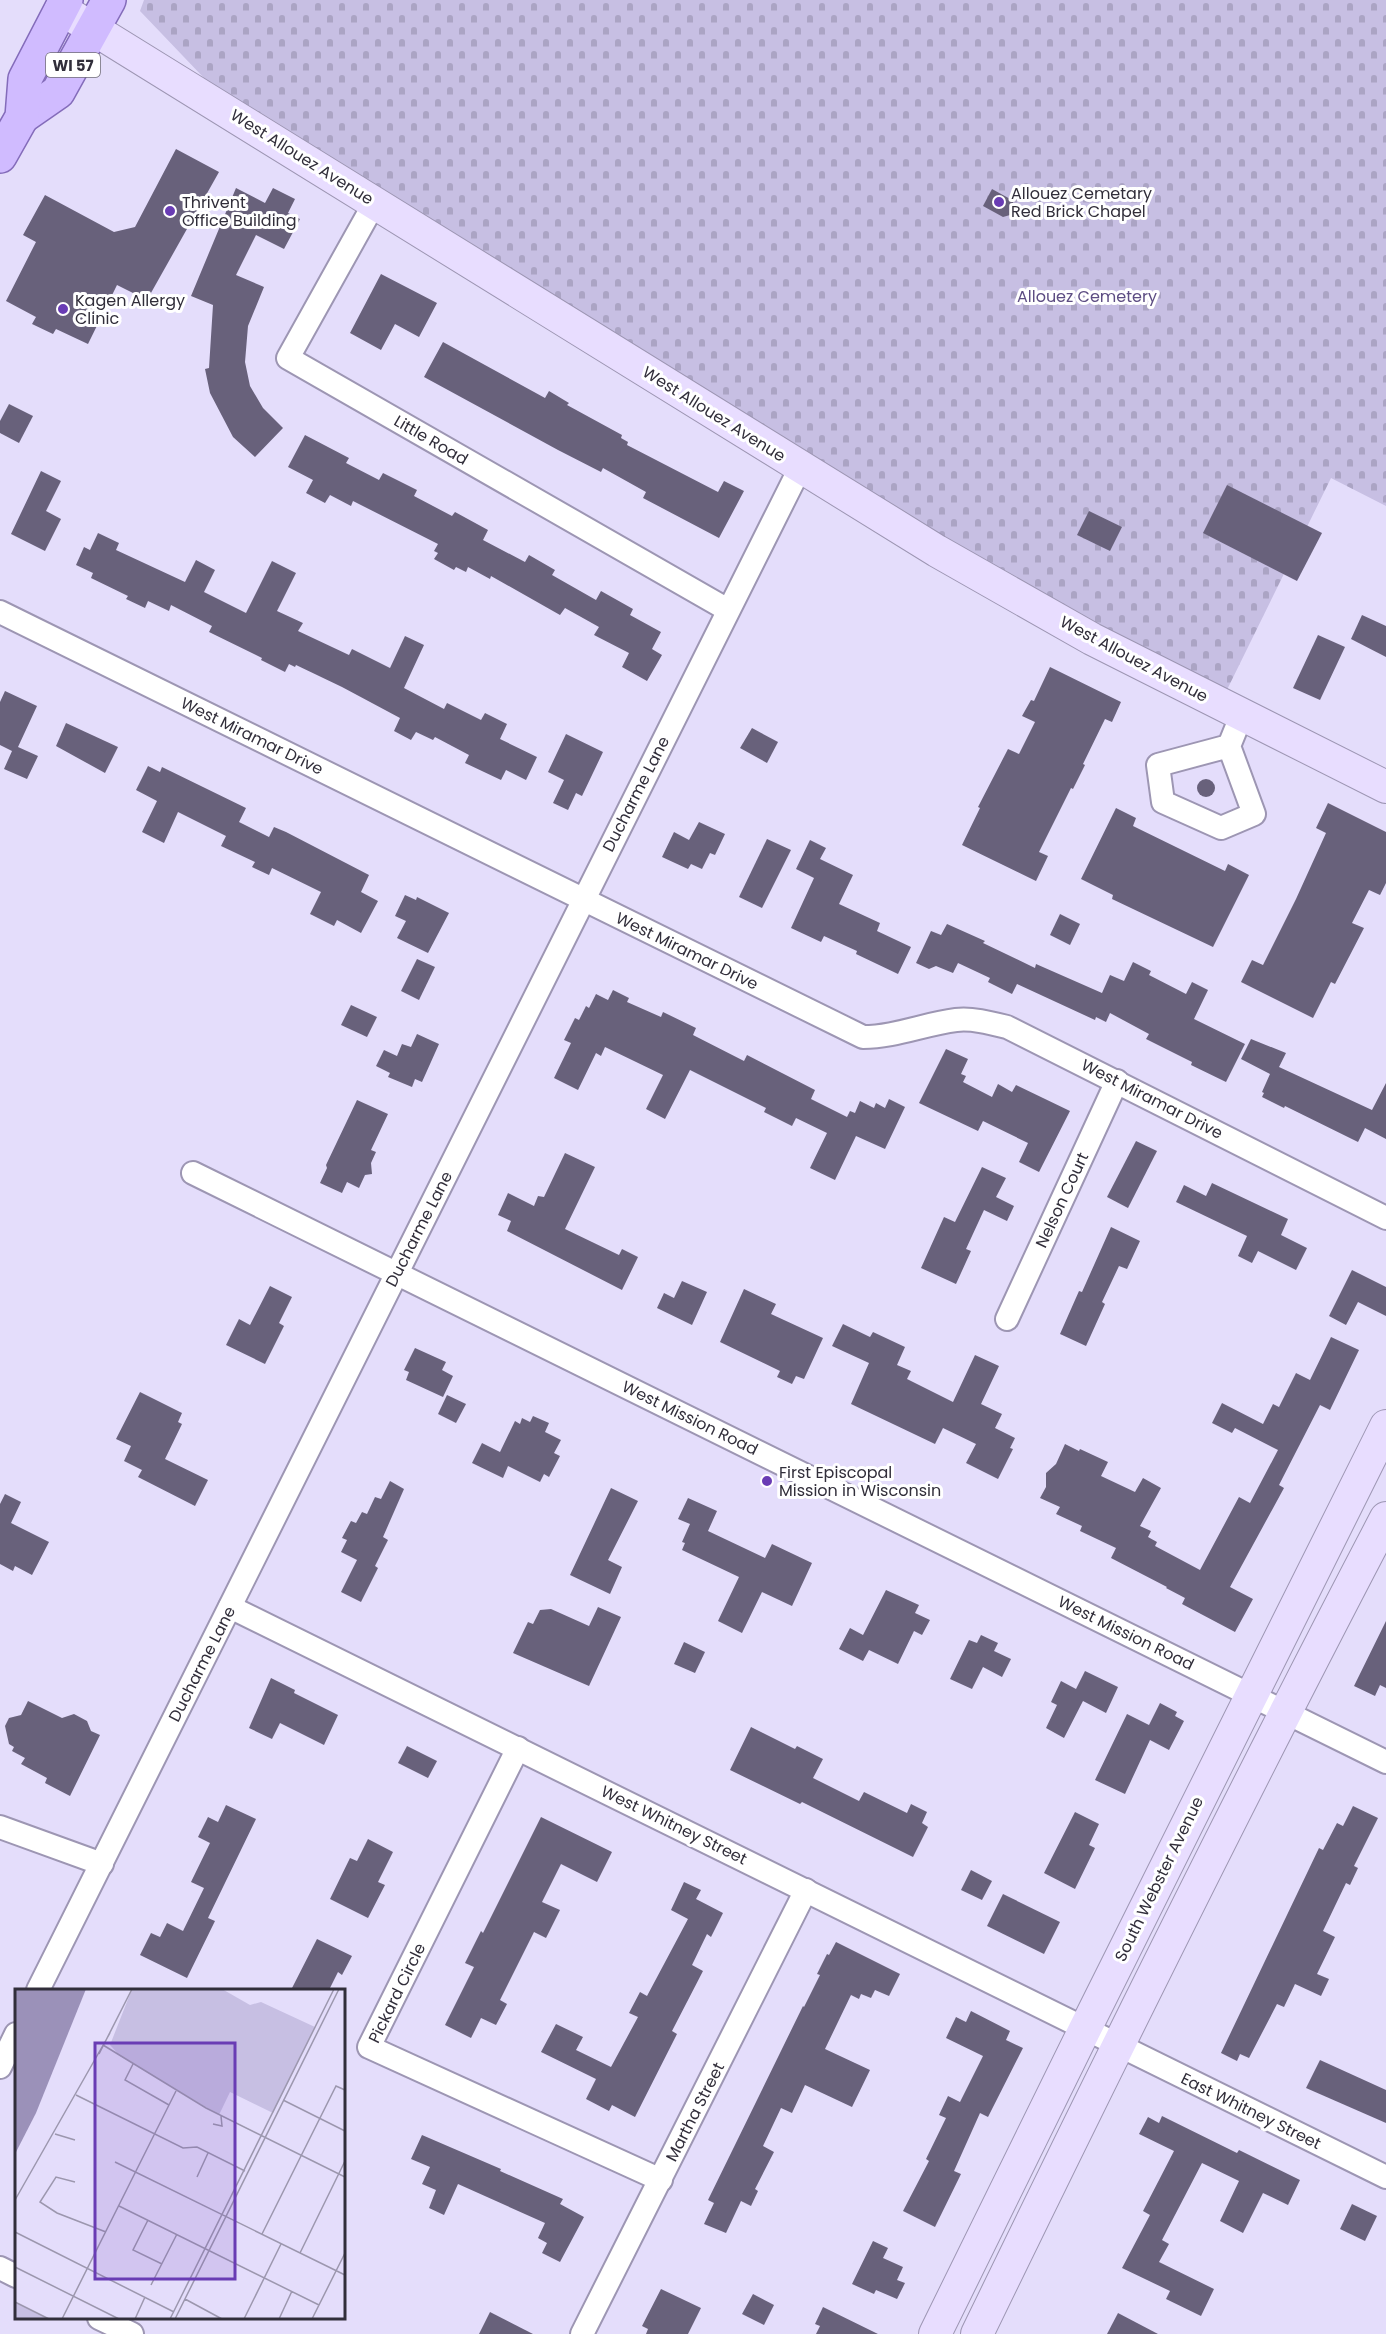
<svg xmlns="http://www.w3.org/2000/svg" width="1386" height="2334" font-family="Poppins,sans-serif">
<defs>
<pattern id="cemetery-stones" width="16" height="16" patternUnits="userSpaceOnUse" patternTransform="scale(1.5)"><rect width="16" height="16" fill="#c7bfe3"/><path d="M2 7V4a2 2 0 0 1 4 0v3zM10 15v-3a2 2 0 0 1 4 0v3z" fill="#aba4c4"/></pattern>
</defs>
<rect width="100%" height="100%" fill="#e4ddfb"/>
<polygon fill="url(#cemetery-stones)" points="144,0 1386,0 1386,506 1331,478 1220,704 246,122 140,11"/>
<g fill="#68617b">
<polygon points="176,149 219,172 147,300 117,285 88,344 56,329 53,334 32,324 36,317 6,301 36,242 23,235 45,195 114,232 135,227"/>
<polygon points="236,188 265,203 273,188 295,199 288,213 300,219 284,249 256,235 236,275 264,287 248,326 245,362 250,386 263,408 283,428 255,457 233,437 210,393 205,369 209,368 213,305 191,296"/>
<polygon points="992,189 1012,200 1017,213 1003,217 983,206"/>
<polygon points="381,274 437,303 419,337 395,324 381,350 350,333"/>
<polygon points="443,342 545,398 549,391 569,403 567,405 622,435 621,438 628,442 627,445 718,492 724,481 744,491 719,538 643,498 646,492 603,468 601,472 558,450 424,377"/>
<polygon points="9,404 33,416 19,443 0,433 0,421"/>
<polygon points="305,435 349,458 346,463 379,480 383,473 417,490 414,496 452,516 455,512 488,530 483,540 525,562 529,555 555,570 552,575 596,600 601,591 633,609 630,615 661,632 652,649 662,655 647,681 622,667 629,653 594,635 599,627 565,608 560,615 491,576 490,579 468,567 466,572 456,567 454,570 434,559 438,553 434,551 438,544 353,501 351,506 330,495 325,503 306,493 313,480 288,467"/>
<polygon points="41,471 61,481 46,511 61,519 45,551 11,534"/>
<polygon points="1227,485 1322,533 1297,581 1203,533"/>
<polygon points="1089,511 1122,527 1110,551 1077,535"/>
<polygon points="98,533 119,543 116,550 185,582 196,560 215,570 204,592 246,613 272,561 296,573 277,611 303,623 298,631 349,655 352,649 390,668 405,636 424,645 404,688 444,709 447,703 481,720 485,713 507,724 500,739 537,757 526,780 506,770 501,780 465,763 469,755 435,737 433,740 416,732 411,740 394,731 400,718 342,687 296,665 295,667 289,664 285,672 261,660 262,658 209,632 212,626 171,605 169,611 148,601 145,608 126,599 128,596 91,578 93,573 76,565 84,547 90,550"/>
<polygon points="1362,615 1386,626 1386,657 1351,639"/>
<polygon points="1318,635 1345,647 1320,700 1293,688"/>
<polygon points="1050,667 1121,702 1112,722 1105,719 1083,764 1085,765 1073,789 1071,788 1039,852 1048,856 1036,881 962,845 980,808 978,807 1008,749 1019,754 1035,722 1022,716 1031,700 1034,701"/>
<polygon points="5,691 37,706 18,747 38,756 27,779 4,769 12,751 0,745 0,702"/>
<polygon points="66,723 118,747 105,773 56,746"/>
<polygon points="752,728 778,742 767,763 740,748"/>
<polygon points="566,734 603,752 582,796 576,793 568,810 553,803 564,780 548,772"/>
<polygon points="148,766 160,772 162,767 246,808 239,822 269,837 274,827 286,832 369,875 361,892 378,901 361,933 337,920 334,926 310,914 321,892 272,868 269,875 252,867 255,862 221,846 226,836 178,812 164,843 142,832 157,801 136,790"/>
<circle cx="1206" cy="788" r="9"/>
<polygon points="1328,803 1386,832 1386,883 1380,895 1369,890 1352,923 1364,928 1335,984 1331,982 1313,1018 1241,982 1252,960 1263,965 1296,899 1326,833 1316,828"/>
<polygon points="1116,808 1136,818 1133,826 1225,871 1228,864 1249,875 1213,947 1112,899 1113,895 1081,879"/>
<polygon points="699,822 725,834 715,855 710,853 702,869 691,864 688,869 662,857 674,832 689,840"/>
<polygon points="767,839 791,850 762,908 739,897"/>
<polygon points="810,840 826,848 820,859 853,875 839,904 880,923 877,931 911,947 898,974 856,954 857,951 824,936 821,942 791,928 814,878 796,869"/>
<polygon points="405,895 416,900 417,897 449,913 428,953 397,938 406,921 395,916"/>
<polygon points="1060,914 1080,924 1070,945 1050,935"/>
<polygon points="947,924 985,941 983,943 1035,968 1036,964 1102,993 1110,975 1124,981 1133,962 1151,971 1149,975 1186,994 1192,982 1208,990 1194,1019 1245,1044 1226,1082 1191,1065 1192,1062 1146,1039 1149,1034 1110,1013 1106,1022 1096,1017 1095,1020 1017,984 1012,994 988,982 990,978 958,963 953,973 936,966 929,969 916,963 931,931 941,935"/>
<polygon points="417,959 435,967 419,1000 401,991"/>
<polygon points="613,990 629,998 627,1002 661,1017 663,1012 696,1028 693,1035 744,1061 747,1055 815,1090 811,1099 847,1117 850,1111 855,1113 860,1101 874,1108 876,1103 885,1108 889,1099 905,1107 885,1149 856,1136 835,1180 810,1168 827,1133 796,1118 792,1126 764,1112 766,1108 690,1070 665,1119 646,1109 663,1075 605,1047 601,1056 596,1053 578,1090 554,1078 571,1043 564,1040 575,1018 579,1020 586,1006 589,1008 596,994 608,1000"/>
<polygon points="351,1005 377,1017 367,1037 341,1025"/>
<polygon points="417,1034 439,1044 422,1082 415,1079 412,1087 388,1077 390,1073 376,1066 384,1050 397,1056 402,1044 411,1047"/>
<polygon points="1251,1039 1286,1053 1279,1067 1372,1110 1386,1083 1386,1139 1365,1128 1358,1142 1285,1106 1284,1108 1262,1097 1264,1093 1262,1092 1270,1074 1241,1059"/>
<polygon points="946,1049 968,1059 961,1074 966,1076 963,1082 992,1097 998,1084 1012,1092 1016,1085 1070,1111 1039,1172 1019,1162 1028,1143 983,1121 978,1131 919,1103"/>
<polygon points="357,1100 388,1114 371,1150 376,1152 371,1163 372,1174 365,1175 359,1188 347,1182 342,1193 320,1183 327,1168 326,1165"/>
<polygon points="1136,1141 1157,1151 1128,1208 1107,1197"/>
<polygon points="565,1153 595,1167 565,1229 619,1255 622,1249 638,1257 622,1290 507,1231 511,1221 498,1215 508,1193 534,1206 538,1196 544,1197"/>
<polygon points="982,1167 1006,1178 996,1197 1014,1206 1007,1221 984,1210 966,1249 971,1251 956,1284 921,1268 944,1217 955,1222"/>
<polygon points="1212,1183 1288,1219 1281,1235 1307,1248 1296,1270 1258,1251 1252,1263 1238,1256 1247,1236 1176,1202 1184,1185 1206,1196"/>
<polygon points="1111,1227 1140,1241 1127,1269 1119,1266 1102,1302 1105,1304 1086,1346 1060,1334 1079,1291 1082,1292"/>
<polygon points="1352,1270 1386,1287 1386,1316 1358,1302 1346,1325 1329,1316"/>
<polygon points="682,1281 707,1292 692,1325 657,1308 664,1293 674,1298"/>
<polygon points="270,1286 292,1297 279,1323 284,1326 265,1364 226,1345 239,1319 250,1325"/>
<polygon points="744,1289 776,1304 771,1314 823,1338 804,1379 796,1376 792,1384 777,1377 780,1371 720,1342"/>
<polygon points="843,1324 870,1337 873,1332 905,1347 897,1365 911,1371 907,1379 953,1402 975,1355 999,1366 981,1404 1002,1414 995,1428 1015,1438 1010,1448 1013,1449 998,1479 966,1463 976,1444 943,1428 935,1444 851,1404 869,1363 832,1346"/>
<polygon points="1331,1337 1359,1350 1330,1410 1320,1405 1279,1485 1284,1488 1230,1587 1253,1599 1235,1632 1182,1604 1185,1598 1166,1588 1167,1587 1111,1558 1116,1548 1080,1531 1082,1526 1056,1514 1060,1507 1040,1498 1046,1487 1046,1473 1056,1464 1065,1444 1079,1451 1080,1449 1108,1462 1101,1476 1135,1492 1143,1478 1161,1488 1140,1526 1151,1531 1148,1537 1157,1542 1155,1546 1200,1570 1239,1497 1250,1503 1278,1450 1235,1428 1232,1433 1212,1423 1222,1403 1263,1424 1273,1404 1279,1407 1296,1373 1310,1380"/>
<polygon points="415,1348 446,1362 442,1370 453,1376 443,1397 406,1380 409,1372 404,1370"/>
<polygon points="140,1392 182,1413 178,1422 182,1424 165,1459 208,1480 195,1506 138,1477 142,1470 124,1461 131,1446 116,1439"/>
<polygon points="447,1395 466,1404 456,1423 438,1414"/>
<polygon points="533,1416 549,1423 545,1432 561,1440 554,1453 560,1456 549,1477 544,1474 540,1482 508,1466 503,1478 472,1463 482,1443 500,1452 515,1421 520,1424 522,1418 530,1422"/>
<polygon points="390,1481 404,1489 383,1537 388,1540 375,1566 378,1568 361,1602 341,1592 357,1560 341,1552 347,1540 342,1538 351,1521 356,1523 362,1512 367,1514 375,1497 381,1499"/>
<polygon points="611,1488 638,1501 608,1560 622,1567 610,1594 570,1575"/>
<polygon points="5,1494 21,1502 11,1523 49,1542 32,1575 15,1566 13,1571 0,1564 0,1504"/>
<polygon points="688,1498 717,1511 708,1531 765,1558 772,1544 812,1563 792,1606 762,1592 742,1633 718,1621 739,1577 682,1550 685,1543 682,1542 690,1524 678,1519"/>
<polygon points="886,1590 919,1605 915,1613 930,1620 922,1635 914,1631 898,1664 869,1650 863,1661 839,1649 850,1628 863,1635"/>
<polygon points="598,1607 621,1617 589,1686 513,1653 528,1622 533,1624 540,1610 551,1609 589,1626"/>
<polygon points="1386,1621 1386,1688 1380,1685 1375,1696 1354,1686"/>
<polygon points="981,1635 998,1643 994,1651 1011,1659 1002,1677 983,1667 972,1689 950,1679 969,1640 977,1643"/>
<polygon points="684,1642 705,1652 695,1673 674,1664"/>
<polygon points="1085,1671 1118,1687 1106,1713 1083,1701 1064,1738 1046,1728 1057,1705 1051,1702 1061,1681 1076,1689"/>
<polygon points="271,1678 295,1690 294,1693 338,1715 324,1745 280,1723 272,1739 249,1728"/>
<polygon points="28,1701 62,1718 74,1714 87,1721 91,1731 100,1735 70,1796 45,1783 47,1778 21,1764 25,1758 12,1751 14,1747 9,1744 5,1726 9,1718 21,1715"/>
<polygon points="1160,1703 1177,1712 1175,1716 1184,1721 1169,1750 1150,1740 1125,1794 1095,1780 1127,1714 1149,1725"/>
<polygon points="751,1727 795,1749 797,1746 823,1759 813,1778 859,1801 864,1792 907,1813 911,1804 927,1812 922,1823 928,1827 913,1857 802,1802 800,1804 730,1770"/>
<polygon points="407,1746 437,1761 428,1778 398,1763"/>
<polygon points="226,1805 256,1819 208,1918 215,1921 187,1978 140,1955 151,1933 160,1937 167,1923 183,1931 204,1888 191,1882 210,1843 198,1837 208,1817 218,1822"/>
<polygon points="1353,1806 1378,1818 1354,1866 1358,1868 1350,1885 1346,1883 1323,1931 1335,1937 1317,1974 1329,1979 1321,1996 1295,1984 1284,2007 1277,2004 1249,2058 1240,2054 1237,2061 1221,2053 1319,1848 1323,1850 1337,1823 1343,1826"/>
<polygon points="1075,1812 1099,1824 1089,1845 1095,1848 1075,1889 1044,1873"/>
<polygon points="541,1817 612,1852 597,1882 561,1864 542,1902 560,1910 546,1938 534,1932 500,2000 507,2004 496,2025 481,2018 471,2038 445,2025 474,1967 465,1963 481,1931 483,1933"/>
<polygon points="368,1839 393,1852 378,1882 385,1885 368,1918 330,1899 350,1858 357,1861"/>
<polygon points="971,1870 992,1881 982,1900 961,1890"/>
<polygon points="684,1882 701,1890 696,1899 723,1913 711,1937 707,1934 692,1965 703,1971 672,2031 677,2034 635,2117 612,2105 609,2111 586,2099 596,2079 541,2052 556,2024 583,2037 576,2050 611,2067 638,2017 629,2013 640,1992 647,1996 688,1919 671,1910"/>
<polygon points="1003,1894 1060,1922 1044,1954 987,1926"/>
<polygon points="317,1939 352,1956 342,1975 338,1972 329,1990 291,1990"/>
<polygon points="836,1942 900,1974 889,1996 875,1990 871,1998 861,1994 859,1999 851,1995 825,2049 870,2070 852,2107 805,2085 792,2113 781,2108 763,2146 774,2152 755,2189 758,2191 751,2206 741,2201 726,2233 704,2224 714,2203 708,2200 803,2006 804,2007 820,1975 817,1974 827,1954 829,1955"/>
<polygon points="971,2011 1010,2031 1006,2040 1023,2048 988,2117 980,2113 954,2171 961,2174 935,2227 903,2211 929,2161 926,2159 946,2118 939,2115 948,2096 960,2102 983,2056 946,2038 956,2017 966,2022"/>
<polygon points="1320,2060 1386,2090 1386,2123 1306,2088"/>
<polygon points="1162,2116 1237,2153 1239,2150 1300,2180 1288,2205 1263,2193 1243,2233 1220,2221 1239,2181 1202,2163 1162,2240 1169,2244 1159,2262 1214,2289 1201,2316 1166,2299 1170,2291 1122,2268 1150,2215 1143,2211 1174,2151 1139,2134 1148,2117 1159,2123"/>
<polygon points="422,2135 501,2169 500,2171 563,2199 560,2204 584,2217 560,2262 542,2253 547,2243 538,2238 545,2223 458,2184 444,2215 429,2208 436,2190 422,2184 430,2167 411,2159"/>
<polygon points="1352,2204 1377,2216 1365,2241 1340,2229"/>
<polygon points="873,2241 888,2248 883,2258 903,2267 897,2280 905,2283 897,2299 876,2290 874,2294 852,2284"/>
<polygon points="661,2289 701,2308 688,2334 646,2334 648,2329 642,2326"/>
<polygon points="753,2294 774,2305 764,2325 742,2314"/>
<polygon points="823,2307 878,2334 816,2334 820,2326 815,2324"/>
<polygon points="490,2312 533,2334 479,2334"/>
<polygon points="1118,2313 1158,2334 1107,2334"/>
</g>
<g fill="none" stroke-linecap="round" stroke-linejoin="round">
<defs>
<g id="street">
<polyline points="375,202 288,358 728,610"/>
<path d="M0 612 863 1037C895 1037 924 1024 956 1020 972 1018 991 1023 1007 1027L1386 1218"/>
<polyline points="1229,746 1158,765 1163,802 1221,828 1254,814 1229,746 1242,714"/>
<polyline points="193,1173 1386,1762"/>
<polyline points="1007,1319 1117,1081"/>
<polyline points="230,1607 1386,2177"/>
<polyline points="518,1748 369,2047 661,2180"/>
<polyline points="0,1827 102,1864"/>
<polyline points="38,1990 800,468"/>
<polyline points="0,2067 16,2034"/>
<polyline points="0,2268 16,2276"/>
<polyline points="99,2318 132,2334"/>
<polyline points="582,2334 806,1890"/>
</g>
<g id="secondary">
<polyline points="61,9 937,551 1092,639 1386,787"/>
<polyline points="935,2334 1085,2029 1386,1426"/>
<path d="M977 2334C1110 2060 1245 1787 1386 1518"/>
</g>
<g id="primary">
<polyline points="22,117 58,92 109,0"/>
<polyline points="0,156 22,117 25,79 66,0"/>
</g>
</defs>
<use href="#street" stroke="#9d96b3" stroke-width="26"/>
<use href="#secondary" stroke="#9d96b3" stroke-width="34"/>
<use href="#primary" stroke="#846cba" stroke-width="36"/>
<use href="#street" stroke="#fff" stroke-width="22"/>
<use href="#secondary" stroke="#e8ddff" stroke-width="32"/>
<use href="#primary" stroke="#d0bbff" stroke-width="33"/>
</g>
<g fill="#693cb4" stroke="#fff" stroke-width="2">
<circle cx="999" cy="202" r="6"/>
<circle cx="170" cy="211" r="6"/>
<circle cx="63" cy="309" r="6"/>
<circle cx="767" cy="1481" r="6"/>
</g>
<g text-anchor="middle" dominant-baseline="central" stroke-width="6" stroke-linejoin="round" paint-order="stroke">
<rect fill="#fff" stroke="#6f6d75" stroke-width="1.5" x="46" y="53" width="54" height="24" rx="4.5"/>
<g font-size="15" font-weight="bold" fill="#312e3a">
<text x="73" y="65">WI 57</text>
</g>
<g font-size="16" fill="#312e3a" stroke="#fff">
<text transform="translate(302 157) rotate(32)">West Allouez Avenue</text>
<text transform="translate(714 414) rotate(32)">West Allouez Avenue</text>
<text transform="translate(431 440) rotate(30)">Little Road</text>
<text transform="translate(1134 659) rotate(28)">West Allouez Avenue</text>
<text transform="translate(252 736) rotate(26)">West Miramar Drive</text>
<text transform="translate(636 794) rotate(-63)">Ducharme Lane</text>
<text transform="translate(687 951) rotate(26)">West Miramar Drive</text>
<text transform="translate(1152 1099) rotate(27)">West Miramar Drive</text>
<text transform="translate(1062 1200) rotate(-65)">Nelson Court</text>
<text transform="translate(419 1229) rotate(-63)">Ducharme Lane</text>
<text transform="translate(690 1418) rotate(26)">West Mission Road</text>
<text transform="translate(1126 1633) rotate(26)">West Mission Road</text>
<text transform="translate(202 1664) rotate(-63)">Ducharme Lane</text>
<text transform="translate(674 1825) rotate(26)">West Whitney Street</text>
<text transform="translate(1159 1879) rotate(-64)">South Webster Avenue</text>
<text transform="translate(397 1993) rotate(-64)">Pickard Circle</text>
<text transform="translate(1251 2111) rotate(26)">East Whitney Street</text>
<text transform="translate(695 2112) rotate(-63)">Martha Street</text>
</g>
<g font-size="16" fill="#312e3a" stroke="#fff" text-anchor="start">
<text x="1011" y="193">Allouez Cemetary<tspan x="1011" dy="18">Red Brick Chapel</tspan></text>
<text x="182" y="202">Thrivent<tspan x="182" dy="18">Office Building</tspan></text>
<text x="75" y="300">Kagen Allergy<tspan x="75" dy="18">Clinic</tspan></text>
<text x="779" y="1472">First Episcopal<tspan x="779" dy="18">Mission in Wisconsin</tspan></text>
</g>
<g font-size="16" fill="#5d4d83" stroke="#fff">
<text x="1087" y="296">Allouez Cemetery</text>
</g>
</g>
<g transform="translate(15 1989)">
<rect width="330" height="330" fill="#e4ddfb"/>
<path d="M117 0H207L235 16 246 13 300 38 258 124 215 103 204 126 105 67 95 56Z" fill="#c7bfe3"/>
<path d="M0 313 34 330H0Z" fill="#c7bfe3"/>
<path d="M0 0H71L21 124 0 165Z" fill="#9b91b9"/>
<path fill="none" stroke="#9c97ae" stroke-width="1.5" d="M88 56 191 119 330 188M84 65 117 0M118 75 110 91 154 116M61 106 168 159 182 158 230 182M268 111 330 142M198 135 207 137 206 127M40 145 60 151M100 173 330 286M182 188 193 164M60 193 41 188 25 213 42 224 91 243M0 211 95 44M104 217 304 316M133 231 118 261 147 275M0 243 159 323M247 245 321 97 330 101M285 264 330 172M0 278 104 330M136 296 162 245M170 310 207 330M0 313 34 330M47 330 161 102M120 330 130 308M155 330 319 0M160 330 324 0M229 330 266 255M264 330 277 302M297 330 330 264"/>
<path fill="#693cb4" fill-opacity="0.15" stroke="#693cb4" stroke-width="3" d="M80 54H220V290H80Z"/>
<rect width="330" height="330" fill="none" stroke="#312e3a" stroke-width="3"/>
</g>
</svg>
